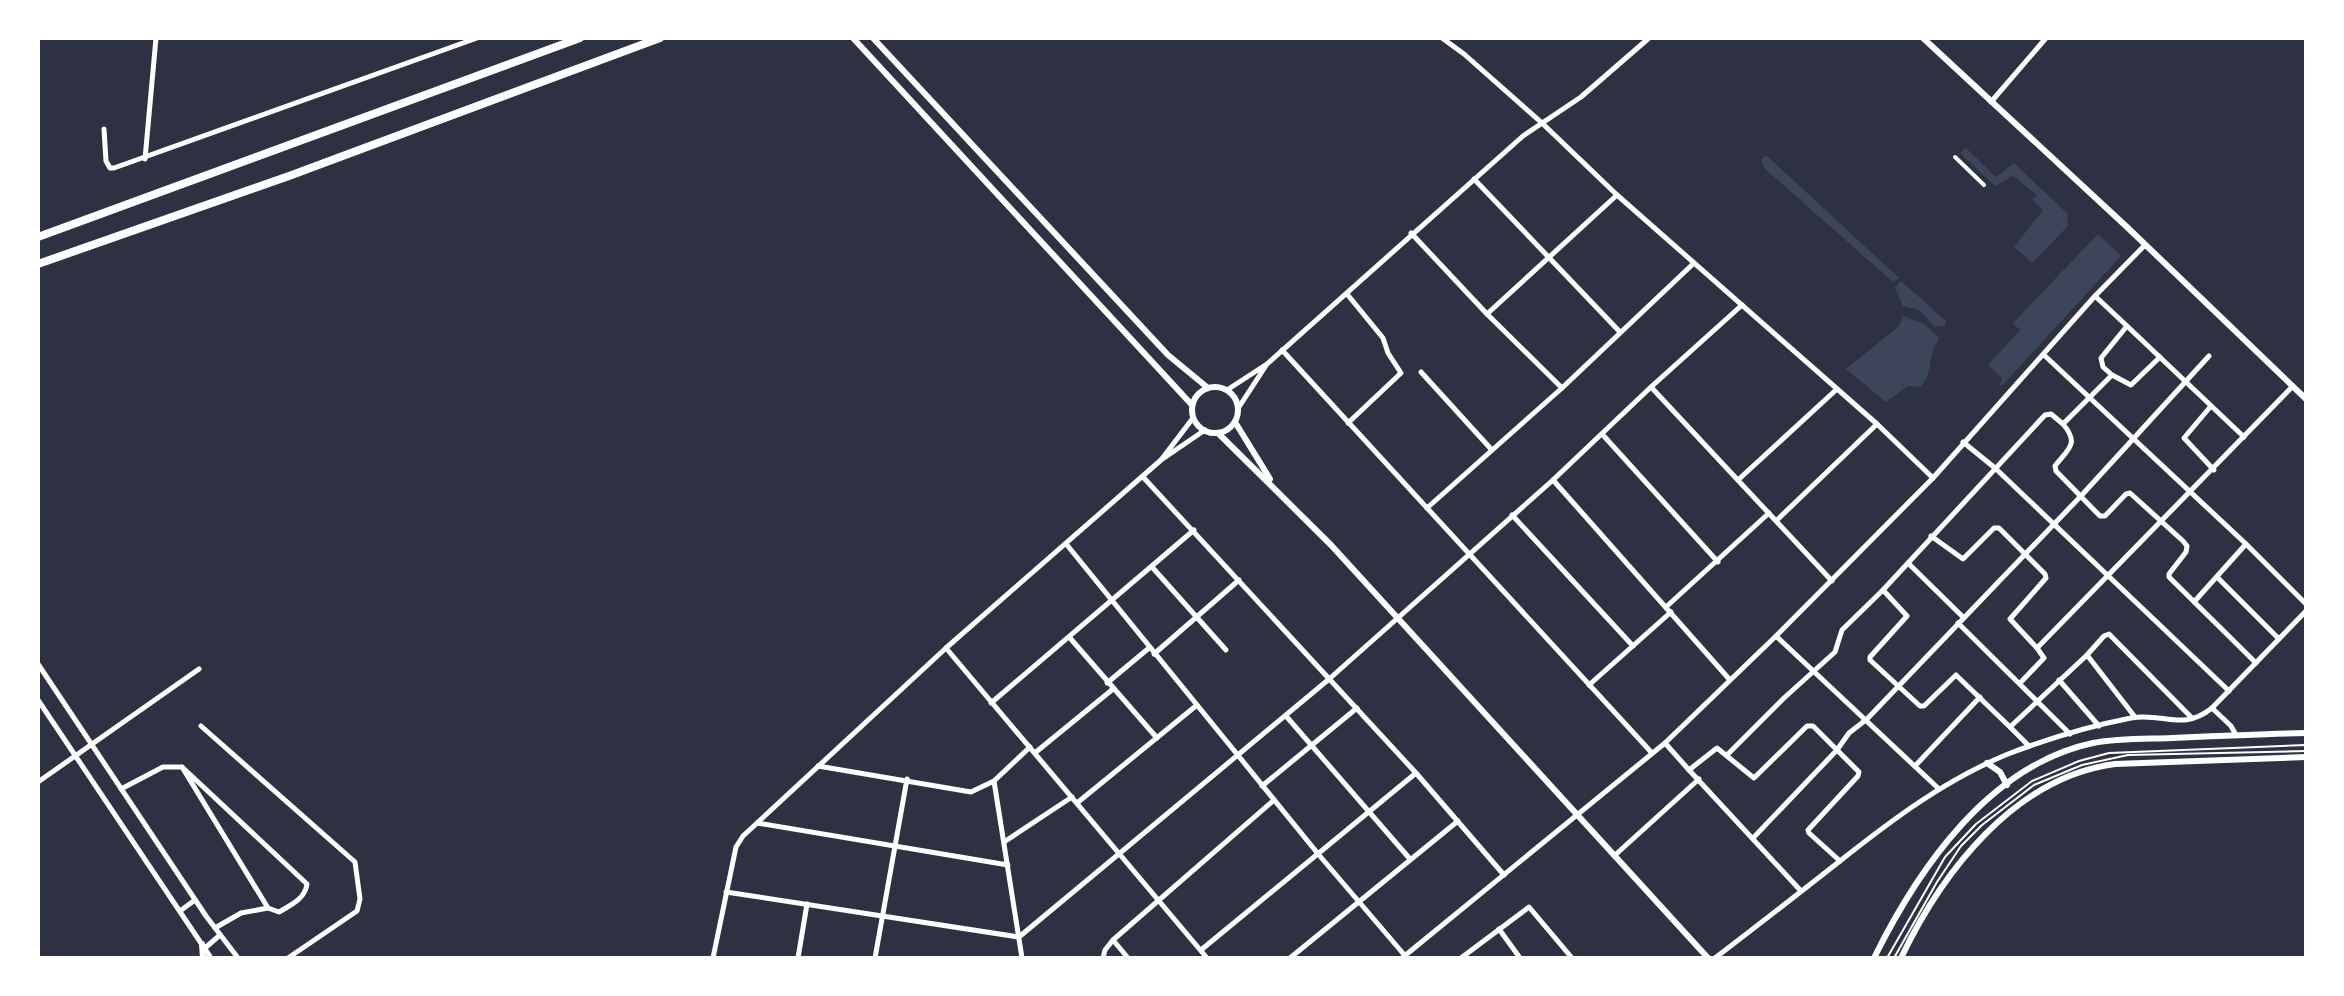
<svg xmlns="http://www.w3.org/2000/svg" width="2344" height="996" font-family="Jost,sans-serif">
<rect width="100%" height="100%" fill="#2d3142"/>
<g fill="#3c4559">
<polygon points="1966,148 1996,177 2014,163 2067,213 2068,226 2032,263 2014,247 2043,210 2032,200 2037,195 2013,176 1995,186 1960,153"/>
<polygon points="1766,155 1899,278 1893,282 1765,169 1761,160"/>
<polygon points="2098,234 2121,256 2003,385 1999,385 2002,378 1988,365 2020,330 2013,323"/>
<polygon points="1901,281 1946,321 1945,326 1935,327 1919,310 1903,306 1895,288"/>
<path d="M1903 316 1924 324 1939 338C1926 359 1935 368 1921 387L1908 386 1886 402 1846 369 1899 326Z"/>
</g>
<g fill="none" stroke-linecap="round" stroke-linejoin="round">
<g stroke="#fff" stroke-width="2">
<polyline points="1887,958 1945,857 1976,824 2032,781 2079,761 2109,753 2306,745"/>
<polyline points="1894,958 1937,882 1961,846 1982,825 2034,785 2082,765 2128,755 2306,751"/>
</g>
<polyline stroke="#fff" stroke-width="4" points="1955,157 1984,185"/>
<g stroke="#fff" stroke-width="5">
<polyline points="1442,38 1464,54 1542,123 1617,195 1877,424 1933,478"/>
<polyline points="1991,102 2046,38"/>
<polyline points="104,129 106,161 110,168 114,168 477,38"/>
<polyline points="145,159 156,38"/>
<polyline points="1474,179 1620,332"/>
<polyline points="1411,233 1487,314 1562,388"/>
<polyline points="1347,294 1383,338 1388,353 1401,373 1348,423"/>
<polyline points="2095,296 2127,326"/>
<polyline points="1487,314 1617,195"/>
<polyline points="1282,350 1652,753"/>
<polyline points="2044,355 2246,544 2306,604"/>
<polyline points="1267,364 1523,136 1581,97 1649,38"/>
<polyline points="1421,372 1491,449"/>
<polyline points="2112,375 2131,385 2160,357"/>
<polyline points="1651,387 1832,581"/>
<polyline points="1227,390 1267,364 1239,407"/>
<polyline points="2211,406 2184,438 2214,470"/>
<polyline points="1193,418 1161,460 1205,430"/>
<path d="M2063 424C2080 444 2068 449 2055 466L2056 471 2100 516H2105L2126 494 2130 493 2183 541 2187 546 2186 552 2169 574V577L2256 663"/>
<polyline points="1602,434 1718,562"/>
<polyline points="1963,442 1995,468 2229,691"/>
<polyline points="1143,477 1416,773 1504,875"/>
<polyline points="1553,480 1730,680"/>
<polyline points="1738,480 1837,389"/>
<polyline points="1427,508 1562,388 1694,263"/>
<polyline points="1512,515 1633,646"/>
<polyline points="1777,520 1877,424"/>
<polyline points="1931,536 1963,559 1994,528 1999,528 2045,574 2046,578 2010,619 2037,648 2293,386"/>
<polyline points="1067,545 1319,855 1407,958"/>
<polyline points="1908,563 1964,618"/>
<polyline points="1152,567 1226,650"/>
<polyline points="2217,577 2279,639"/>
<polyline points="1883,590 1907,616 1870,657 1870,660 1920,706 1924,706 1956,675 2010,727 2087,655 2104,636 2109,634 2192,718"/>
<polyline points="2194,602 2246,544"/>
<polyline points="1666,607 1769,513"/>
<polyline points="1958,623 2070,734"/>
<polyline points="1776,636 1939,789"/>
<polyline points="1070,638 1157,738"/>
<polyline points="946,648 1207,958"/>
<polyline points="1154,654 1239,580"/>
<polyline points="2087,655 2135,717"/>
<polyline points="38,664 206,916 238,958"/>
<polyline points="2059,680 2099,726"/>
<polyline points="2021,682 2044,658 2037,648"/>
<polyline points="1107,683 1149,648"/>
<polyline points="1589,685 1671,612"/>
<polyline points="38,700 211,958"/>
<polyline points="991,703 1194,530"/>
<polyline points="2212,708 2231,726 2236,735"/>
<polyline points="1286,716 1410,859"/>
<polyline points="201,726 355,862 360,899 357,911 288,958"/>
<polyline points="2010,727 2029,746"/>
<polyline points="1665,743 1689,770 1717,748 1754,778 1807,726 1813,726 1859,772 1858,776 1808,830 1809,833 1840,861"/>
<polyline points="1036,752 1113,689"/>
<polyline points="1727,755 1784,698 1835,652 1842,630 1883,590 2045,415 2051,414 2063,424 2112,375 2103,367 2101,358 2127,326 2244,437"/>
<polyline points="818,766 971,792 994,781 1030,747"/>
<polyline points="1915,766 1980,697"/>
<polyline points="1689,770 1801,891"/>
<polyline points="994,781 1022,958"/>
<polyline points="38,782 199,669"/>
<polyline points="1262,786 1357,708"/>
<path d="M121 789 163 767H182L307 884C305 899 291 905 279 912L268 908 182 767"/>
<polyline points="1077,803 1197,705"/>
<polyline points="757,823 1008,865"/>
<polyline points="1754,837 1837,750 1849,733 1867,719 2080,497 2209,356"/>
<polyline points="1004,842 1072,797"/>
<polyline points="1614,856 1699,779"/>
<polyline points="726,892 1019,937 1328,680 1553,480 1651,387 1742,305"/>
<polyline points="180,911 195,900"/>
<polyline points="215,928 241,913 268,908"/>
<polyline points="1499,929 1520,958"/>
<polyline points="1113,940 1128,958"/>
<polyline points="205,948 220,935"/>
<polyline points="1201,950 1416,773"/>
<polyline points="713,958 736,847 743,836 946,648 1161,460"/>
<polyline points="798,958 807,904"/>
<polyline points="875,958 907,779"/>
<polyline points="1103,958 1105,950 1113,940 1274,800"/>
<polyline points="1290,958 1458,821"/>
<polyline points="1402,958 1665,743 1776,636 1933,478 2095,296 2144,246"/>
<polyline points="1461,958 1529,907 1572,958"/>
<path d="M1715 958C1757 926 1798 894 1840 861 1893 819 1945 780 2008 754 2047 739 2090 726 2131 718 2163 712 2182 732 2212 708L2306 611"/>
</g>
<g stroke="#fff" stroke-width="6">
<polyline points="853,38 1192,405"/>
<polyline points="873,38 1168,355 1208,388"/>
<polyline points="1923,38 2128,228 2306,399"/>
<circle cx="1215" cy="410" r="23"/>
<polyline points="1235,422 1270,479"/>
<polyline points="1218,433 1331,545 1708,958"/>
<polyline points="1987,763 2000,772 2007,785"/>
<polyline points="202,944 203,958"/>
<path d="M1874 958C1918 869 1989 765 2093 743 2119 738 2146 739 2172 738 2217 736 2261 734 2306 733"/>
<path d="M1901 958C1942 872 2015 777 2115 764L2306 757"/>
</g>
<g stroke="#fff" stroke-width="8">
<polyline points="38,237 580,38"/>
<polyline points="38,264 289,176 660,38"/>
</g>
</g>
<rect width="2344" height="996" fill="none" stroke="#ffffff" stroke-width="80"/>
</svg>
